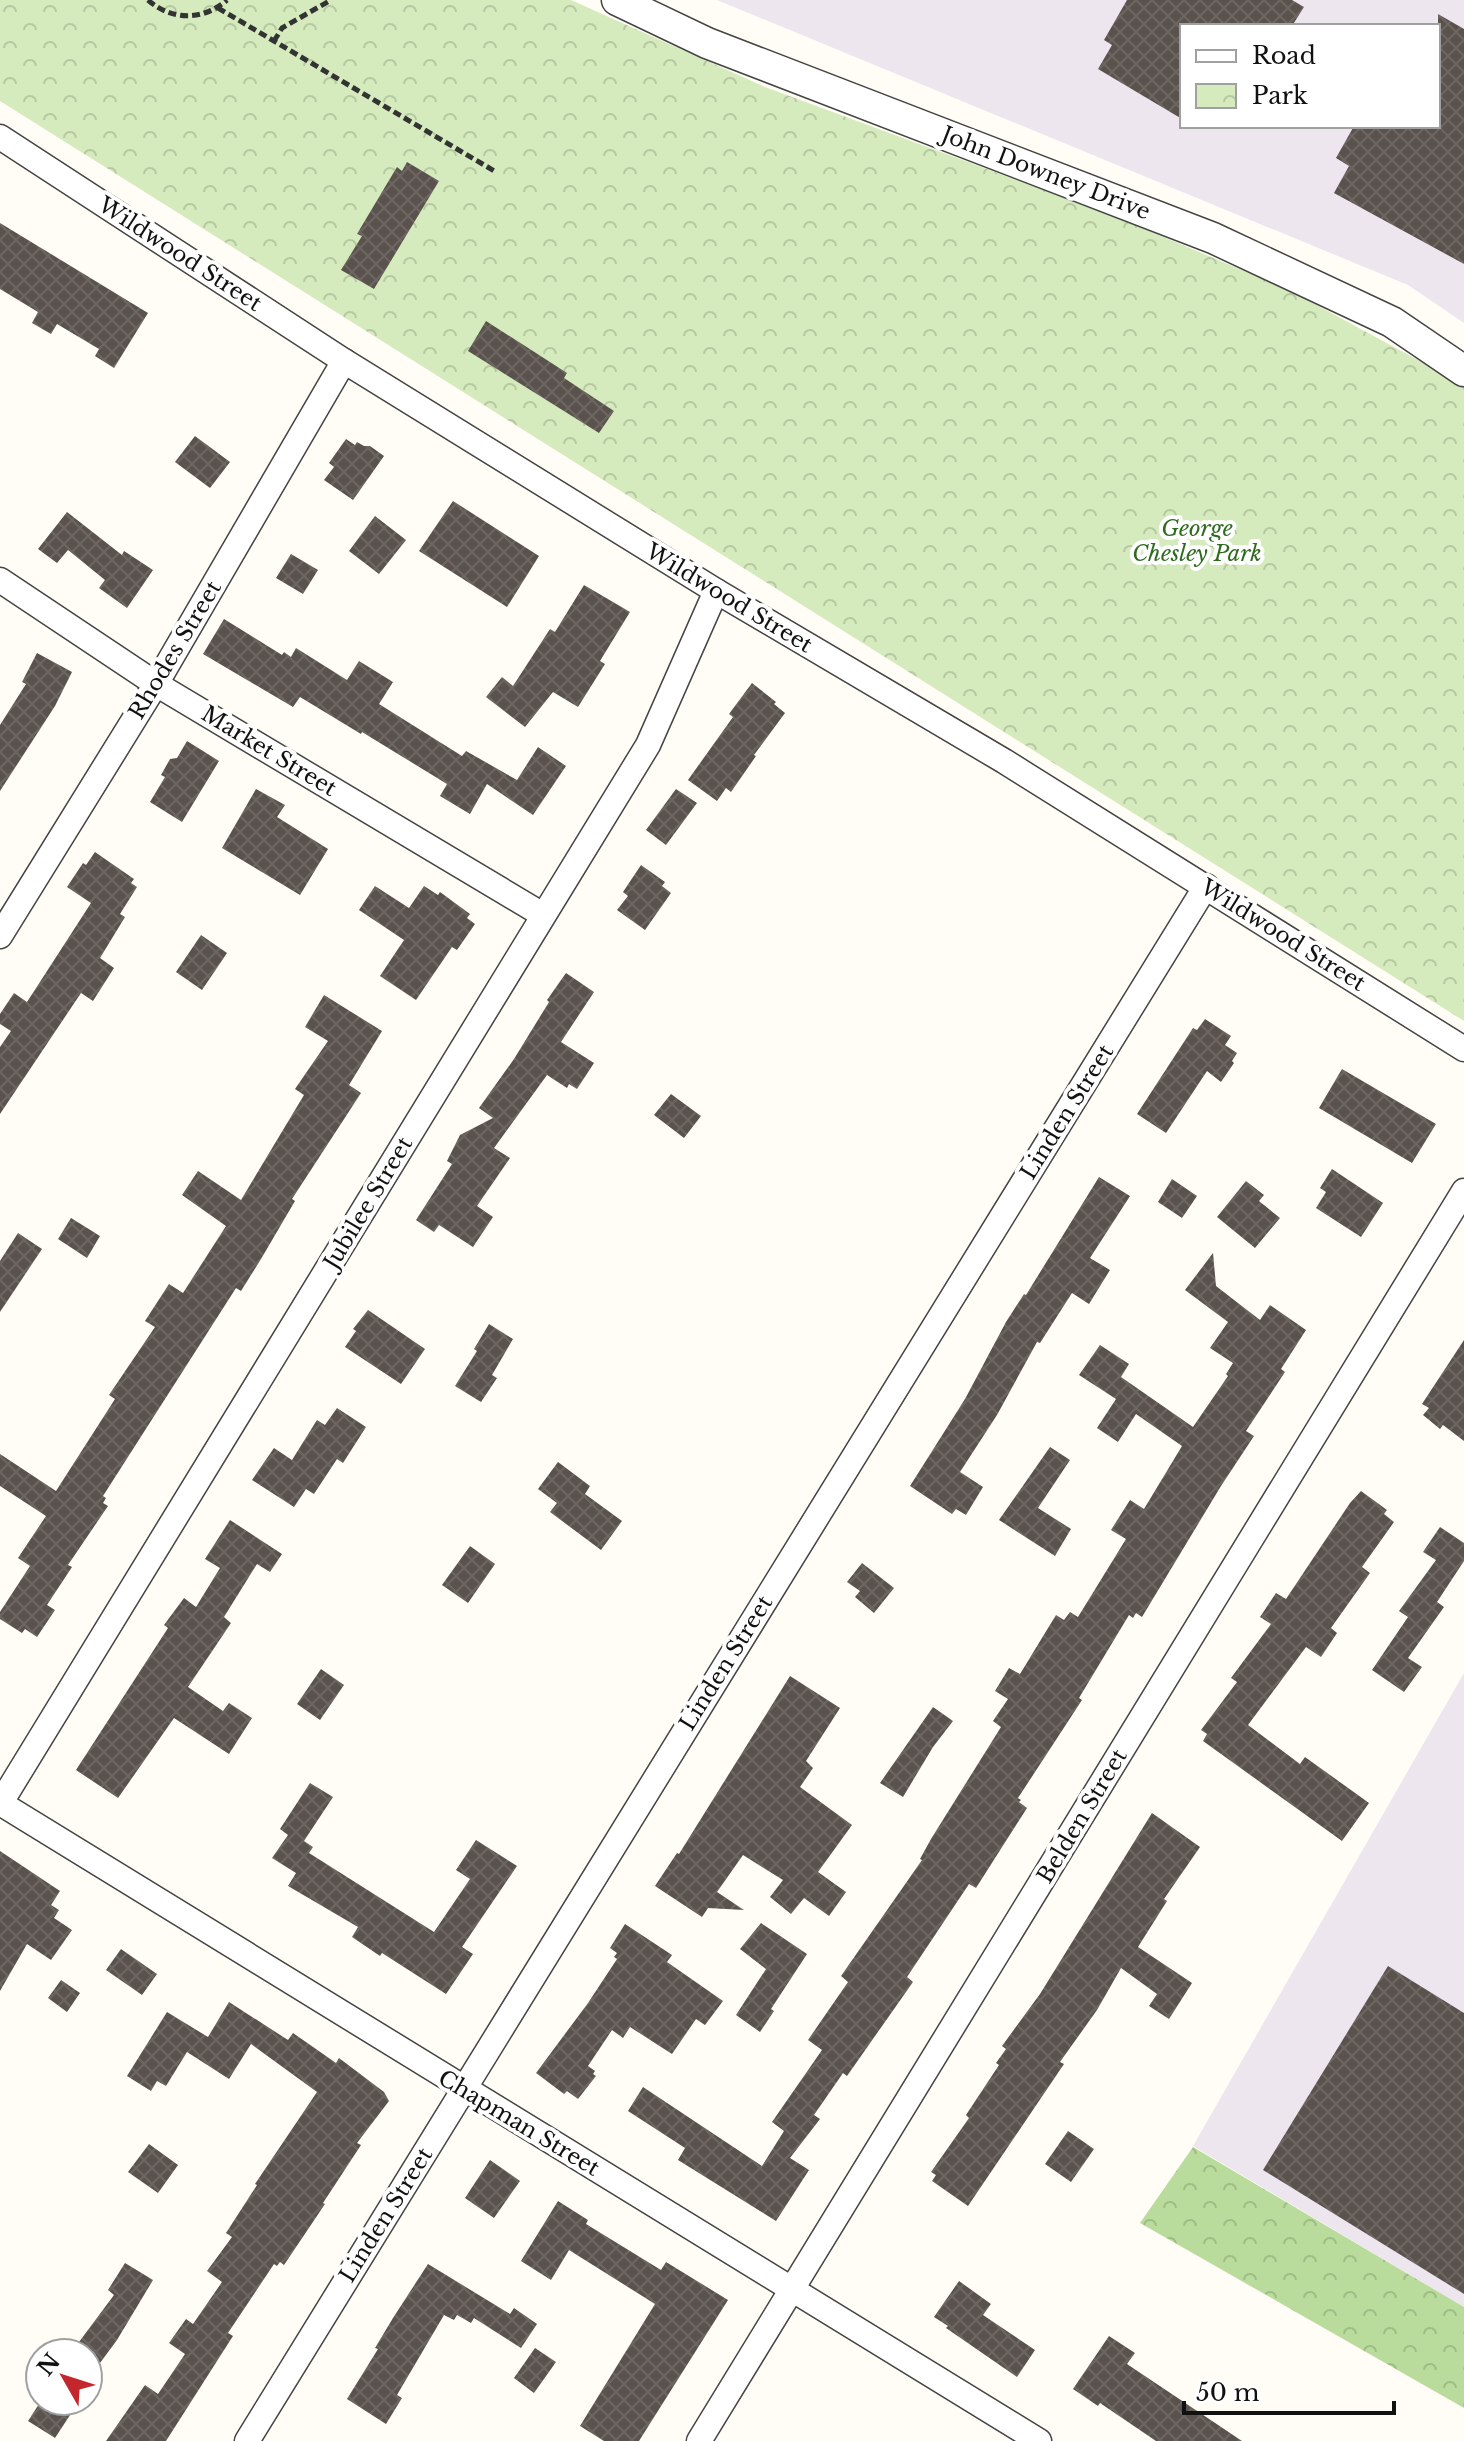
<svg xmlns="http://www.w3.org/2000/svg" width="1464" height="2441" font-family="'Libre Baskerville',serif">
<defs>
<pattern id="forest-crowns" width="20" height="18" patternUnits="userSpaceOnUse" patternTransform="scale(2)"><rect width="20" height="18" fill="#b9dc9c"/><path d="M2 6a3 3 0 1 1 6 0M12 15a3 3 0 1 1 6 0" fill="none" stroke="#9ebc85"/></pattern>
<pattern id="park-crowns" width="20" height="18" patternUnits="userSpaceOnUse" patternTransform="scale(2)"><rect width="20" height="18" fill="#d5ebbd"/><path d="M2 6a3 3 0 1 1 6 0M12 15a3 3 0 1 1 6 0" fill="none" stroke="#b6c8a1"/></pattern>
<pattern id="building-cross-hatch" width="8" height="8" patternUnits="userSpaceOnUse" patternTransform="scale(2)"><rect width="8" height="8" fill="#5a524d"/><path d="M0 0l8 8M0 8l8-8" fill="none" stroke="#6d6662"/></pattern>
</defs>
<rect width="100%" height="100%" fill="#fffdf5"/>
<g fill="#eee6ef" fill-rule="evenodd">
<path d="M717 0H1464V323L1408 285ZM1182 26H1438V126H1182Z"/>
<polygon points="1464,1673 1464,2307 1193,2146"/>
</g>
<polygon fill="url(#forest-crowns)" points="1193,2147 1464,2307 1464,2408 1140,2223"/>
<polygon fill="url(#park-crowns)" points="0,0 571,0 765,87 1109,214 1287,289 1464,385 1464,1021 0,101"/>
<g fill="url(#building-cross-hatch)">
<polygon points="1127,0 1292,0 1304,7 1292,26 1182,26 1182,119 1098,69 1112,45 1104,40"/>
<polygon points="1438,14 1464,29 1464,264 1334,193 1349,166 1336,158 1354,126 1438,126"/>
<polygon points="407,162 439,181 374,289 341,270 362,236 357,234 382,192 397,167 402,171"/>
<polygon points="0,223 148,313 114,368 95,356 99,349 57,324 51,334 32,323 38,312 0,289"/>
<polygon points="486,321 567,373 564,378 614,411 599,433 468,351"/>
<polygon points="195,436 230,462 210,488 175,462"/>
<polygon points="346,439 355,445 357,442 364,446 370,446 384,456 353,500 324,480 334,467 329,463"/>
<polygon points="453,501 539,556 507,607 419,551"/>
<polygon points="67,512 122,555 124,551 153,570 127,608 99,588 105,580 68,550 57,563 38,549"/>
<polygon points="375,516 406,540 379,574 349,551"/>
<polygon points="291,554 318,570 303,594 276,578"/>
<polygon points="584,585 630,612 600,661 605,664 578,707 553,692 525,727 486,697 502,677 513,686 550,629 555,632"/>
<polygon points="224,619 282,655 284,652 291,657 296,648 347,680 359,661 393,682 379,704 462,756 466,751 517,780 538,747 566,766 533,815 487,784 470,814 440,796 447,784 362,732 361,734 300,697 293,707 203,654"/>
<polygon points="37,653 72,672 55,706 0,791 0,725 26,684 22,682"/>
<polygon points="752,683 776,702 774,704 785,713 754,755 756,756 731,792 726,788 717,801 688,780 733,717 729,714"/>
<polygon points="187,741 219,761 182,822 150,802 165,777 161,775 170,759 177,758"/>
<polygon points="256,789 285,805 277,817 328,849 300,895 222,848"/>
<polygon points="676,789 697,803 666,845 646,830"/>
<polygon points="95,852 134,879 131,883 137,887 120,914 125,917 100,958 114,968 93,1001 81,993 0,1114 0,1047 11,1031 0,1024 0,1014 14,993 27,1002 91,903 67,887 83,863 86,865"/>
<polygon points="641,865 665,882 662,886 671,893 645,930 617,910 628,896 623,892"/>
<polygon points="375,886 409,908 424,886 438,895 440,892 470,914 467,918 475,924 457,950 452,947 416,1000 380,976 404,940 359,910"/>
<polygon points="201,935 227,953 202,990 176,972"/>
<polygon points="566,973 594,992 561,1042 594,1063 577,1089 569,1084 567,1088 547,1075 494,1148 510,1158 477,1206 493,1217 473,1247 439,1225 434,1232 416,1220 452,1164 447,1161 460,1135 493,1118 479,1108 514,1059 549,1002 547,1000"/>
<polygon points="324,995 382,1031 349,1085 361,1093 292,1199 295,1201 261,1259 241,1291 236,1288 103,1496 106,1498 103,1503 108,1506 68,1565 72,1567 47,1605 55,1610 37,1637 25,1629 22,1633 0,1619 0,1612 30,1566 18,1558 46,1516 0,1486 0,1454 56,1491 115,1399 109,1395 155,1327 145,1321 169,1284 183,1293 226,1226 182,1195 198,1171 241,1200 304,1095 295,1089 328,1041 305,1027"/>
<polygon points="1205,1019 1231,1036 1225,1045 1237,1053 1232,1061 1234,1063 1221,1082 1207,1071 1166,1133 1137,1114 1193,1028 1197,1030"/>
<polygon points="1342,1069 1436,1124 1412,1163 1319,1108"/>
<polygon points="671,1094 701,1116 684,1138 654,1115"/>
<polygon points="1332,1169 1383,1203 1361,1237 1316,1208 1326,1192 1320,1188"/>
<polygon points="1099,1177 1130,1196 1090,1258 1110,1270 1089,1304 1072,1293 1040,1343 1037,1342 997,1415 960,1472 983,1487 966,1515 956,1509 952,1514 910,1486 965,1399 1006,1322 1024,1294 1026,1295"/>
<polygon points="1172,1179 1197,1196 1182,1218 1158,1202"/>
<polygon points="1246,1181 1264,1195 1259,1201 1280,1218 1255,1248 1217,1217"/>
<polygon points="71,1218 100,1236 87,1258 58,1239"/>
<polygon points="18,1233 42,1249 0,1312 0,1261"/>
<polygon points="1213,1253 1216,1286 1260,1320 1270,1305 1306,1330 1281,1369 1285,1372 1246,1431 1254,1436 1221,1486 1142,1617 1136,1613 1133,1618 1129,1615 1079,1698 1082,1700 1018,1798 1021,1800 1019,1802 1027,1808 976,1888 969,1884 907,1977 913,1982 847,2076 843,2073 814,2115 820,2119 790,2158 809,2170 776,2221 678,2160 685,2148 628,2111 643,2087 762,2166 784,2131 772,2122 822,2050 808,2040 848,1982 841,1976 922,1860 920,1859 931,1839 1001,1727 993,1721 1008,1699 995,1691 1009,1668 1020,1674 1056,1615 1064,1620 1070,1612 1078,1617 1126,1539 1111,1530 1130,1500 1144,1509 1182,1446 1136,1414 1118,1442 1097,1428 1116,1399 1079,1375 1100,1345 1129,1364 1121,1377 1193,1427 1228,1376 1226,1374 1233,1363 1210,1348 1228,1322 1185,1290"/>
<polygon points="368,1310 425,1349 401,1384 345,1347 356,1331 353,1329"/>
<polygon points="489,1324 513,1339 492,1375 497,1378 481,1402 455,1386 477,1351 474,1349"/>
<polygon points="1464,1340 1464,1441 1443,1425 1440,1429 1423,1415 1429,1408 1422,1404"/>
<polygon points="337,1408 366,1427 343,1463 337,1459 314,1494 306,1489 294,1507 252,1480 274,1448 292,1460 317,1420 325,1425"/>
<polygon points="1050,1447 1070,1460 1038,1508 1071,1529 1055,1556 999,1520"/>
<polygon points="558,1462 590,1486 585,1494 622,1521 601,1550 550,1512 557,1503 538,1489"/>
<polygon points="1361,1491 1387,1510 1384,1514 1394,1522 1362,1567 1370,1573 1331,1628 1337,1633 1321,1657 1306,1647 1248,1725 1300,1764 1305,1757 1369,1803 1342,1841 1203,1741 1207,1734 1201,1730 1237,1682 1231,1678 1271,1624 1260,1617 1276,1593 1286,1599 1350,1503"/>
<polygon points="230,1520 282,1554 270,1572 257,1564 224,1617 231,1623 188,1687 223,1711 229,1703 252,1718 229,1754 174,1718 118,1798 76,1770 168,1628 164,1625 184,1598 196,1607 220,1568 205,1559"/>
<polygon points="1440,1527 1464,1543 1464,1561 1437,1602 1444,1607 1408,1658 1422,1667 1404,1692 1372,1670 1408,1617 1399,1611 1436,1560 1423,1552"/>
<polygon points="470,1546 495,1564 468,1603 442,1585"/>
<polygon points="862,1563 894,1588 874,1613 855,1597 860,1591 847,1582"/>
<polygon points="321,1669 344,1685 320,1720 297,1704"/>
<polygon points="790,1676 840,1708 806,1761 813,1768 800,1787 852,1825 818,1872 846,1892 829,1916 804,1898 791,1914 770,1897 783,1880 743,1855 717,1892 744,1910 708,1908 702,1917 655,1886 677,1853 679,1854"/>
<polygon points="933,1707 953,1721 933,1747 903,1797 880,1783"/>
<polygon points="310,1783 333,1797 304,1841 313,1847 309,1853 434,1932 470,1879 456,1870 476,1840 517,1866 462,1947 473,1954 446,1994 382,1953 380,1956 352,1937 358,1927 288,1886 296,1873 272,1858 288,1835 280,1829"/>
<polygon points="1152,1813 1200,1847 1164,1899 1167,1901 1138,1947 1192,1983 1169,2019 1149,2006 1157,1994 1121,1968 1097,2010 1060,2062 1064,2064 968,2206 932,2181 936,2175 931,2172 969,2118 966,2115 999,2065 996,2063 1006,2049 1002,2046 1040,1994"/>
<polygon points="0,1851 60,1891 51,1905 59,1910 54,1918 72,1930 51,1960 27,1944 0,1991"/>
<polygon points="761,1923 807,1954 771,2009 774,2011 760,2032 736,2015 766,1969 740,1949"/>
<polygon points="625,1924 672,1955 667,1962 723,2001 705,2025 696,2019 672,2054 630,2027 623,2038 612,2030 588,2066 595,2071 593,2074 596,2076 578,2099 567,2091 564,2094 536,2073 588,2003 617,1959 614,1957 617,1953 610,1948"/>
<polygon points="121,1949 157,1974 142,1995 106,1970"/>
<polygon points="1388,1966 1464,2013 1464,2294 1263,2170"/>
<polygon points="61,1980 80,1993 67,2012 48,1998"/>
<polygon points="229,2002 288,2040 293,2033 336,2063 339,2058 384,2092 389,2101 357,2143 361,2145 323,2203 325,2204 284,2265 280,2262 277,2266 274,2264 228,2333 233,2336 166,2441 106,2441 145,2385 158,2394 185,2354 169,2343 186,2319 193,2324 222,2282 207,2271 232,2237 226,2233 257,2185 255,2184 317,2092 251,2044 229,2079 187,2052 166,2086 157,2081 151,2091 127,2076 167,2012 208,2037"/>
<polygon points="1068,2131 1094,2149 1071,2182 1045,2164"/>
<polygon points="149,2144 178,2165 158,2193 128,2172"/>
<polygon points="490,2160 520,2181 494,2218 465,2198"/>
<polygon points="558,2201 588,2220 586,2224 661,2270 666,2262 728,2300 639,2441 604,2441 580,2426 655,2304 569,2250 551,2280 521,2261"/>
<polygon points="125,2263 153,2280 117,2340 100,2363 76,2346 114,2295 108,2290"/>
<polygon points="428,2264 510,2314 514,2308 537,2324 521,2348 474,2318 471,2323 457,2315 454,2320 444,2315 397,2395 402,2398 386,2424 347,2399 378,2349 375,2348 393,2318"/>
<polygon points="959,2281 991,2304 983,2315 1035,2350 1017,2377 946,2328 948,2326 934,2317"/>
<polygon points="1109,2336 1135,2353 1127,2364 1242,2441 1156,2441 1100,2403 1098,2406 1073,2389"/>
<polygon points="535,2348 556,2362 534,2393 514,2378"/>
<polygon points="41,2401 62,2401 74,2409 55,2438 28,2421"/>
</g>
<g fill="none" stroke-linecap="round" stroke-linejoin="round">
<defs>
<g id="minor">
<polyline points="0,137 344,361 716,591 1004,761 1464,1049"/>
<polyline points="0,580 156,684 543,915"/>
<polyline points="0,936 156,684 344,361"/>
<polyline points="0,1803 1039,2441"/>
<polyline points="0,1804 648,745 716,591"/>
<polyline points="247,2441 1206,886"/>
<polyline points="699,2441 1464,1191"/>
</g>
<polyline id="tertiary" points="617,0 707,43 1213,238 1392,322 1464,371"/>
</defs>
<use href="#minor" stroke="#444" stroke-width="27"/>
<use href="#tertiary" stroke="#444" stroke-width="33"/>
<g stroke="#333" stroke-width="5" stroke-dasharray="8 4" stroke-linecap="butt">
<path d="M148 0C172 21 203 21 227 0"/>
<polyline points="218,8 496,172"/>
<polyline points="274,41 282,28 331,0"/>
</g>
<use href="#minor" stroke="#fff" stroke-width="24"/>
<use href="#tertiary" stroke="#fff" stroke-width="30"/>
</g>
<g text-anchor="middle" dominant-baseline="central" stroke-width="8" stroke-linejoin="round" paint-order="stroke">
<g font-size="22" fill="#111" stroke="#fff">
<text transform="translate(1046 173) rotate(21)">John Downey Drive</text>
<text transform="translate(180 254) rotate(33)">Wildwood Street</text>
<text transform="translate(729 598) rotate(31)">Wildwood Street</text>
<text transform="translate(175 650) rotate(-59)">Rhodes Street</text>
<text transform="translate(269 751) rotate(31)">Market Street</text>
<text transform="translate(1283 935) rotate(32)">Wildwood Street</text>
<text transform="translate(1067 1112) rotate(-58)">Linden Street</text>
<text transform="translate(368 1203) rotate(-59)">Jubilee Street</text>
<text transform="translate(726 1663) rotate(-58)">Linden Street</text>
<text transform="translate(1082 1816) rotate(-59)">Belden Street</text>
<text transform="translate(519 2123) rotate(31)">Chapman Street</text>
<text transform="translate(386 2215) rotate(-58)">Linden Street</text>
</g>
<g font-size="22" font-style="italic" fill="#2f6b1f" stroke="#fff">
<text x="1197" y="528">George<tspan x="1197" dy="25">Chesley Park</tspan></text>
</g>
</g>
<rect x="1180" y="24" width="260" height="104" fill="#ffffff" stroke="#a0a0a0" stroke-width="2"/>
<rect x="1196" y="50" width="40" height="12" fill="#ffffff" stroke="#a0a0a0" stroke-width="2"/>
<text x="1252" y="64" font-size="24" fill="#111111">Road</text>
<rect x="1196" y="84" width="40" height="24" fill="url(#park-crowns)" stroke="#a0a0a0" stroke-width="2"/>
<text x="1252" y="104" font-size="24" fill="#111111">Park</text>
<g transform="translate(64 2377) rotate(309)"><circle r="38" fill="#ffffff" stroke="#a0a0a0" stroke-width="2"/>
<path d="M0-6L14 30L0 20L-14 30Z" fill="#c4262e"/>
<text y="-12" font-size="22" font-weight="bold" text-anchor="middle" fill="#111111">N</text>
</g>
<path d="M1184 2401v12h210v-12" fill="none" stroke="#111111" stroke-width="4"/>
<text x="1196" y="2401" font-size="24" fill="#111111" stroke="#ffffff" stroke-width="6" paint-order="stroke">50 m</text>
</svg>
